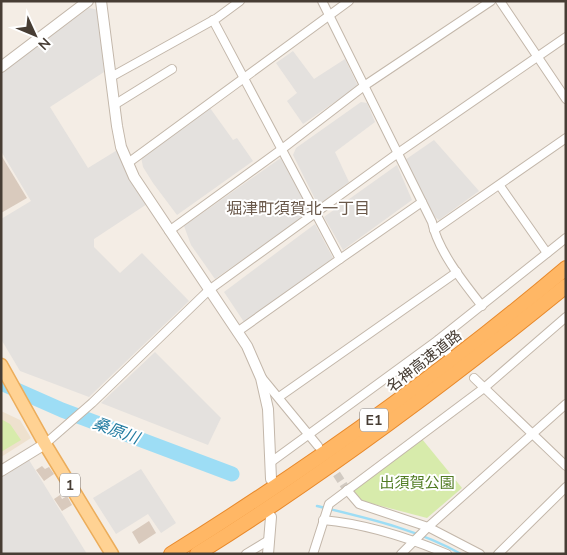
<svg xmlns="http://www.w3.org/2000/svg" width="567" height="555" font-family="'Nunito Sans','Noto Sans JP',sans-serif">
<rect width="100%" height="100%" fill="#f4ede5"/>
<polygon fill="#eee1ce" points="1,411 20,420 31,438 1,457"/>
<g fill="#d7ebab">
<polygon points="1,419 10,424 21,440 1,452"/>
<polygon points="422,439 462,488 427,518 362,501 353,491"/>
</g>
<g fill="#e4e1de">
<polygon points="89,8 99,10 104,72 50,107 88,168 119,149 147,204 94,239 94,247 120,273 142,253 189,301 89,397 20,371 1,339 1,219 31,201 1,151 1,73"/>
<polygon points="293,51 314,79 345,59 358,86 303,124 287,101 297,93 276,63"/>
<polygon points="361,102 367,103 375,122 335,152 349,182 321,203 316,201 293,155 296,148"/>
<polygon points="210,108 233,140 237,138 253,161 177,215 153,183 143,167 141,157"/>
<polygon points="434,140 479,191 439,220 435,217 405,160"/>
<polygon points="282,157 310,212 215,279 191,245 184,226"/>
<polygon points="397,165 412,200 343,250 324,217"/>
<polygon points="315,224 333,258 244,322 224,292"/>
<polygon points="155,352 221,418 208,445 101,403"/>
<polygon points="29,460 87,554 1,554 1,478"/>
<polygon points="141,469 176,523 161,533 148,514 116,534 93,498"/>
</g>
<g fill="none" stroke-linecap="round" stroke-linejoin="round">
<path stroke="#9dddf5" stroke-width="2.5" d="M317 506C366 518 417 529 461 554"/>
<polyline stroke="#9dddf5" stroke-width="15" points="1,383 62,410 232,474"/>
</g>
<g fill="#d9cabd">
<polygon points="1,155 27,198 1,213"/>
<polygon points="42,466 45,469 49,467 54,474 44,481 36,470"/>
<polygon points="60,495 62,499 67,496 72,505 62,511 54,499"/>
<polygon points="149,521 156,533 139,544 132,532"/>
</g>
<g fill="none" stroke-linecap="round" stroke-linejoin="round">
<polyline stroke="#d1cac2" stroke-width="8" stroke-dasharray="8 4" stroke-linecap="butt" points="330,464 347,490"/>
<defs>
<g id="minor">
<path d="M322 1 432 222C438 251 464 283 482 306"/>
<polyline points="500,1 566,99"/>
<polyline points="213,20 340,259 237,332"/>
<polyline points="111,77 217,18 240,1"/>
<polyline points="114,105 172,69"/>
<polyline points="128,163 349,1"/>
<polyline points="500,186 547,253"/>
<polyline points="434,230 566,138"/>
<polyline points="169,231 282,149 364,86 491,1"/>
<polyline points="340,259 422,202"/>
<polyline points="438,340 447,352"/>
<polyline points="262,378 318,446"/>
<polyline points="474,378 566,466"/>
<polyline points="279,397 457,272"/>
<polyline points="45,444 92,403 209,290 398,153 566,37"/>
<polyline points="271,462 438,340 566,238"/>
<polyline points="347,490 359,504 428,527 480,554"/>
<path d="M323 520C367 524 407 537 447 554"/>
<polyline points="246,554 269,540"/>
<polyline points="313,554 329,504 484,388 566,317"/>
<polyline points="401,554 428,527 566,404"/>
<polyline points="498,554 566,487"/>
</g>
<g id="tertiary">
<polyline points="101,1 117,126 121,147 134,177 247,346 261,378 268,409 271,479"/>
<polyline points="1,67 88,1"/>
<polyline points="1,471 45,444"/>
<polyline points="268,554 271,517"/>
</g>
<polyline id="primary" points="1,365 45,444 112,554"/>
<g id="motorway">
<path d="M171 554C309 468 441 374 566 268"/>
<path d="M197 554C327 473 448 382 566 286"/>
</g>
</defs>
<use href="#minor" stroke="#c3b7aa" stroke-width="10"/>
<use href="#tertiary" stroke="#c3b7aa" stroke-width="12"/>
<use href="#primary" stroke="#ecad5b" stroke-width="15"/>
<use href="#motorway" stroke="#e8892b" stroke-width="16"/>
<use href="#minor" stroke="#fff" stroke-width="8"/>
<use href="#tertiary" stroke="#fff" stroke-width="10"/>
<use href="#primary" stroke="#ffd293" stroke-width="12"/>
<use href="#motorway" stroke="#ffb765" stroke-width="14"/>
</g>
<g text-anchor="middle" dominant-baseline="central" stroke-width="4" stroke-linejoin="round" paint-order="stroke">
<g fill="#fff" stroke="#7e7771" stroke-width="1">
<rect x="360" y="408.5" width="28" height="23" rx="4"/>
<rect x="60" y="473.5" width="20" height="23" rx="4"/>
</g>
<g font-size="14" font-weight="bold" fill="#473d34">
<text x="374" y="420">E1</text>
<text x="70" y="485">1</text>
</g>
<g font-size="15" fill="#473d34" stroke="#fff">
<text transform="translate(424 361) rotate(-38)">名神高速道路</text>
</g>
<g font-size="15" fill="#517c23" stroke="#fff">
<text x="417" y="483">出須賀公園</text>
</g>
<g font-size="16" fill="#6a594b" stroke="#fff">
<text x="298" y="209">堀津町須賀北一丁目</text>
</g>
<g font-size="16" font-style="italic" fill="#237ca1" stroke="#fff">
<text transform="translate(116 431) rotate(20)">桑原川</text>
</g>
</g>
<rect width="567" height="555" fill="none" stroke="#473d34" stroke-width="5"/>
<g transform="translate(35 35) rotate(134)" stroke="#ffffff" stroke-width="4" paint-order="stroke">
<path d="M0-4L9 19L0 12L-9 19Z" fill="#473d34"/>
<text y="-8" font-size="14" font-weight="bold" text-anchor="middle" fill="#473d34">N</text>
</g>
</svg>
